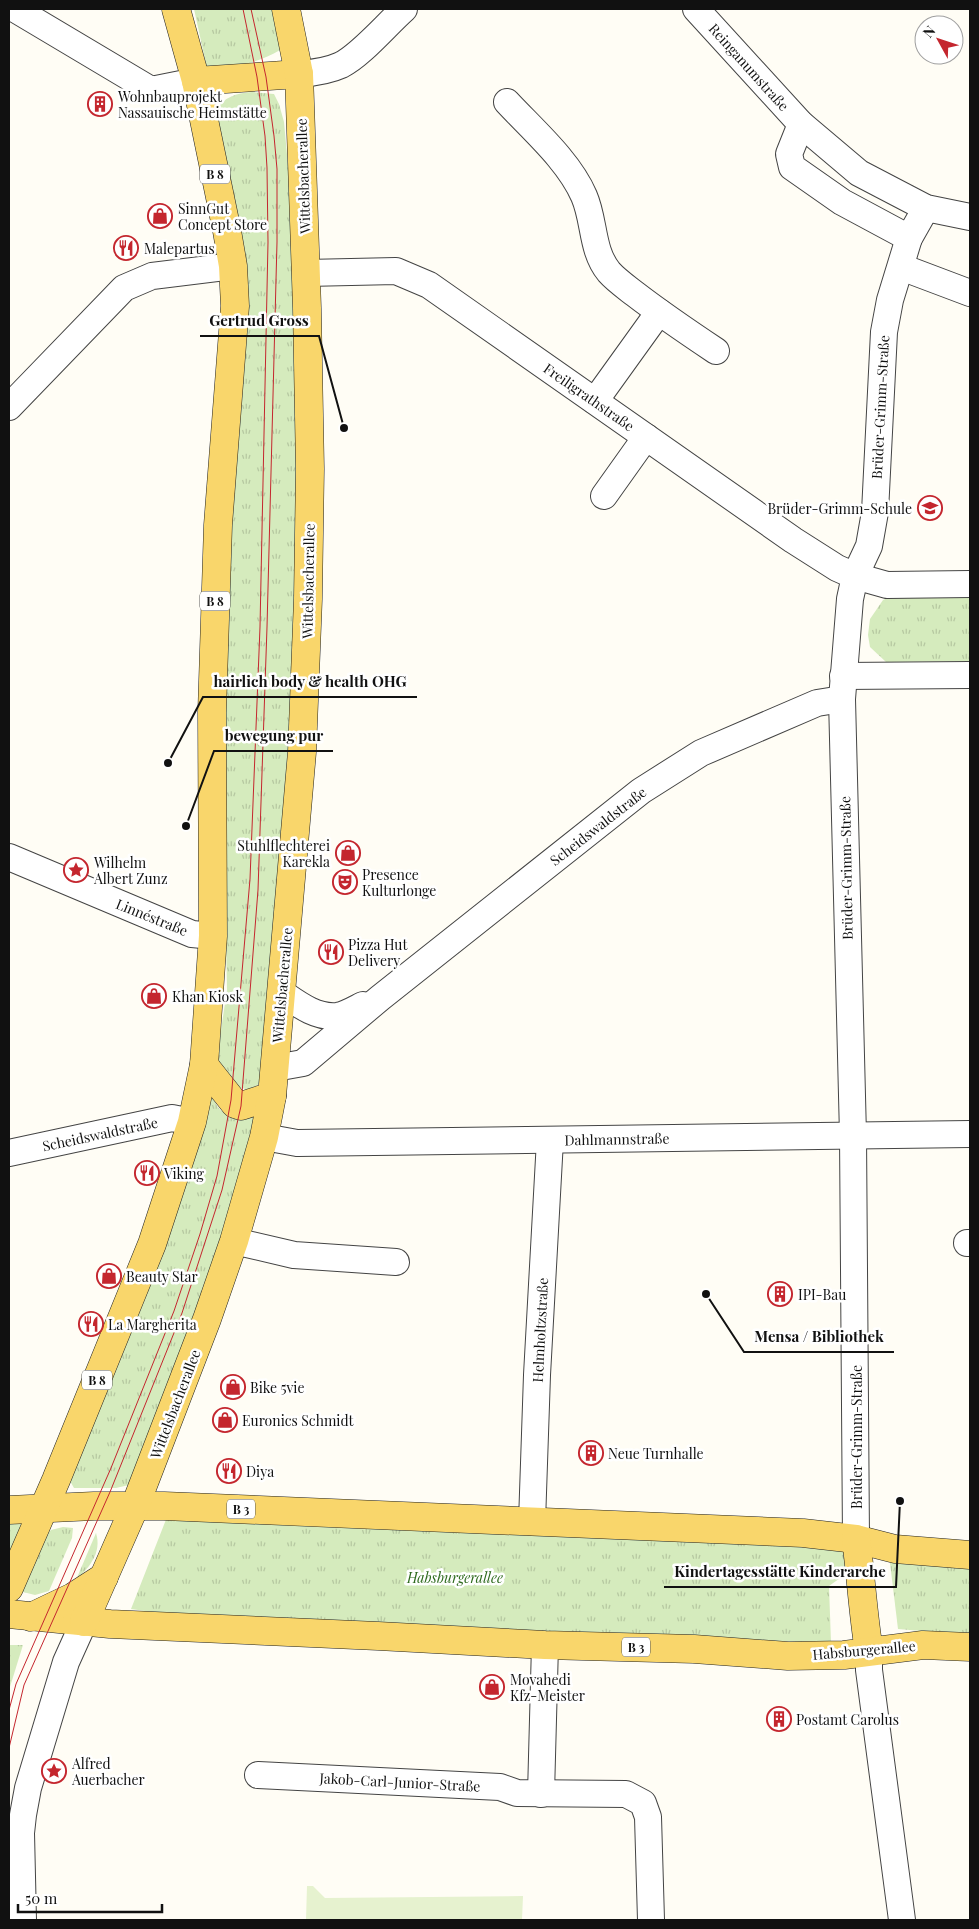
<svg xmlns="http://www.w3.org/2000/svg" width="979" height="1929" font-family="'Playfair Display',serif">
<defs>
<pattern id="grass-tufts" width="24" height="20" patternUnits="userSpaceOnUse" patternTransform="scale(1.25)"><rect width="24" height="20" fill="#d5ebbd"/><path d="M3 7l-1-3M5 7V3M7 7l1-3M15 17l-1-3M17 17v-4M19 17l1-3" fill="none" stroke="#b6c8a1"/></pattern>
</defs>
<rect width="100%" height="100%" fill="#fffdf5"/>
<g fill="url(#grass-tufts)">
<path d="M194 9H274L280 50C259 63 233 67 208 73Z"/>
<path d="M252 92 274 94 279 104 284 122 296 251 300 568 286 878 261 1083 249 1090 238 1087 216 1063 227 990 225 889 221 841 228 497 215 111C224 97 236 93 252 92Z"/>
<polygon points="970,593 970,661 886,662 870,647 868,635 870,619 883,600 895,595"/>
<path d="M211 1091C214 1101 217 1110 227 1114L262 1111 193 1325 129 1485 116 1488H74L70 1481 147 1294 197 1145Z"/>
<polygon points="167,1517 550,1536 850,1546 851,1566 843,1576 829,1586 831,1643 208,1620 131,1609"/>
<polygon points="9,1522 22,1522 26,1527 9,1561"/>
<polygon points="63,1527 73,1528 72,1538 49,1591 35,1595 23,1592 21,1584 43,1537 51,1530"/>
<path d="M96 1533C102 1552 90 1567 76 1580Z"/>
<polygon points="914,1559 970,1565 970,1635 898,1629 890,1563"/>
<polygon points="9,1645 23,1645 9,1690"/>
</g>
<polygon fill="#e6f2cf" points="307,1886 313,1886 325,1898 523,1896 522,1920 306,1920"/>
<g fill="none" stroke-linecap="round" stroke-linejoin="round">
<defs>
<g id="minor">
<polyline points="15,9 151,90 196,81"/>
<polyline points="696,9 801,124 859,173 926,208 970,217"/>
<path d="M299 74C313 73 328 71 341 65 361 55 386 25 404 9"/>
<path d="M507 102C533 130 569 161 584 196 595 221 591 250 609 272 616 280 626 287 635 294 661 314 689 333 716 351"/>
<polyline points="801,124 789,154 792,167 842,202 909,238"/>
<polyline points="901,267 970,293"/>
<polyline points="306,273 396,271 429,285 793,540 837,568 855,576 887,585 970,584"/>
<polyline points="595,401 659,312"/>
<polyline points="9,407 124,288 152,276 233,266"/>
<polyline points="604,496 646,437"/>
<polyline points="843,676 970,675"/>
<polyline points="9,857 192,934 213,936"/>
<path d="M282 993C298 1004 316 1018 337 1016 345 1015 355 1009 363 1005"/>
<polyline points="275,1068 303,1063 380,998 641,791 701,753 817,703 842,699"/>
<polyline points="264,1137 297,1143 970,1134"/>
<polyline points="9,1153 172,1118 192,1122"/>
<polyline points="234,1241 294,1255 396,1262"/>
<polyline points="967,1243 970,1243"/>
<polyline points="532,1522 537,1375 550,1140"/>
<polyline points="856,1539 853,1135 842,699 850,599 855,576 869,546 875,512 884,332 890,300 909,238 926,208"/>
<polyline points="869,1651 869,1670 902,1920"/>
<polyline points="258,1775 500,1787 517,1793 626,1794 643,1803 648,1817 651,1920"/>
<polyline points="541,1794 545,1645"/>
<polyline points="23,1920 21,1833 23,1815 28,1788 66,1662 84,1622"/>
</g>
<g id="major">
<polyline points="196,81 299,74"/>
<polyline points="204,1065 235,1104 241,1106 272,1096"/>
<polyline points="9,1510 94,1506 164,1506 803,1533 856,1539 895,1549 970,1555"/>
<path d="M856 1539C861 1577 863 1614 869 1651"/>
<polyline points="9,1588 56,1480 152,1244 192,1122 204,1065 213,936 212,712 218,525 235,306 233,266 227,231 196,81 176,9"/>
<polyline points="9,1614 110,1624 378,1636 545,1645 694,1649 788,1656 844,1655 923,1645 970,1647"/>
<polyline points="31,1617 73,1597 104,1577"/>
<polyline points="84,1622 135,1506 207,1319 234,1241 264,1137 272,1096 302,752 308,599 310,469 307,308 299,74 286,9"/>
</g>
</defs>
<use href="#minor" stroke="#444" stroke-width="28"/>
<use href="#major" stroke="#222" stroke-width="29"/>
<use href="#minor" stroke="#fff" stroke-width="26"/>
<use href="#major" stroke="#f9d66b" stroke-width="28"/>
<g stroke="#c4262e" stroke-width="1">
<polyline points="9,1710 16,1684 111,1468 174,1311 200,1234 217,1176 231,1100 250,879 260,627 268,242 267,168 265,136 257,77 243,9"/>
<polyline points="9,1748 24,1685 110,1492 182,1313 222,1190 241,1106 258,890 267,627 277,242 277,169 274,136 266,77 251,9"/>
</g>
</g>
<defs>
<symbol id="building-ring" viewBox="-11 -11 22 22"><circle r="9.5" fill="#fff" stroke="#c4262e" stroke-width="1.5"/><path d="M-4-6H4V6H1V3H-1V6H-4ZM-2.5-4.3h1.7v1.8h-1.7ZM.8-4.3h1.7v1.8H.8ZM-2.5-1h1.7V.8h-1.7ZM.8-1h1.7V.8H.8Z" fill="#c4262e"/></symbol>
<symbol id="shop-ring" viewBox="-11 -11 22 22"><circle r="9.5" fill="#fff" stroke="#c4262e" stroke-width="1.5"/><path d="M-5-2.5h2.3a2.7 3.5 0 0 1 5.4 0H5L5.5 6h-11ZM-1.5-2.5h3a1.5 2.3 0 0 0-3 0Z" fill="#c4262e"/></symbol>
<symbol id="restaurant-ring" viewBox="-11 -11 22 22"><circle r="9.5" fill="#fff" stroke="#c4262e" stroke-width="1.5"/><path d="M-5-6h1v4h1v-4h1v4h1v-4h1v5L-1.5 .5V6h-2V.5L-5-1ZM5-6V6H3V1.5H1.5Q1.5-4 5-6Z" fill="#c4262e"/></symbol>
<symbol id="school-ring" viewBox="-11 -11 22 22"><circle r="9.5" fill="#fff" stroke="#c4262e" stroke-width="1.5"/><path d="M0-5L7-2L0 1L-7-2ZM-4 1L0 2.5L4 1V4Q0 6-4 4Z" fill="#c4262e"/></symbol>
<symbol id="sight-ring" viewBox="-11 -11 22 22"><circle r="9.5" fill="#fff" stroke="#c4262e" stroke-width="1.5"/><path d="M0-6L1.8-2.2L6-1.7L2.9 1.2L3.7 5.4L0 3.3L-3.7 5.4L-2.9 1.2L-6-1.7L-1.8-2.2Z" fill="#c4262e"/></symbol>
<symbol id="theatre-ring" viewBox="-11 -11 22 22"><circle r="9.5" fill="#fff" stroke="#c4262e" stroke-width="1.5"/><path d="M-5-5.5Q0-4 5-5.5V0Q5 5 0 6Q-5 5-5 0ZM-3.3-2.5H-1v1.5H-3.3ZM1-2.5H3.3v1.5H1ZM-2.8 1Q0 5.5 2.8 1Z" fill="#c4262e"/></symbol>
</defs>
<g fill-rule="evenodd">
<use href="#building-ring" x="86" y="90" width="28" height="28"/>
<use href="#shop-ring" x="146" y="202" width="28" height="28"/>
<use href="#restaurant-ring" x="112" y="234" width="28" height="28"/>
<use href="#school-ring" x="916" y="494" width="28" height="28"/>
<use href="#shop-ring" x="334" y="839" width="28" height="28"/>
<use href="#sight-ring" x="62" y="856" width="28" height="28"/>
<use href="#theatre-ring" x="331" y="868" width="28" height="28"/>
<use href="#restaurant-ring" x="317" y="938" width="28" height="28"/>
<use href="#shop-ring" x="140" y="982" width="28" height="28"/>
<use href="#restaurant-ring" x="133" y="1159" width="28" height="28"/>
<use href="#shop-ring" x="95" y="1262" width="28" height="28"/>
<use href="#building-ring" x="766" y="1280" width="28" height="28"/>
<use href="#restaurant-ring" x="77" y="1310" width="28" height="28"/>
<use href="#shop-ring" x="219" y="1373" width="28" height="28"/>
<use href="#shop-ring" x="211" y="1406" width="28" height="28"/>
<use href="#building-ring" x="577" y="1439" width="28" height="28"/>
<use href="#restaurant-ring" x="215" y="1457" width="28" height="28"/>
<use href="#shop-ring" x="478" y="1673" width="28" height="28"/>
<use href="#building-ring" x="765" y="1705" width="28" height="28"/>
<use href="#sight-ring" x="40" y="1757" width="28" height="28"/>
</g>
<g text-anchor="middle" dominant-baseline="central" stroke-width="5" stroke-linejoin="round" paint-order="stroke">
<g fill="#fff" stroke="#585858" stroke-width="1">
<rect x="200" y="164.5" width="30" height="19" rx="4"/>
<rect x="200" y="591.5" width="30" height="19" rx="4"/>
<rect x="82" y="1370.5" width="30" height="19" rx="4"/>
<rect x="227" y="1499.5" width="28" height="19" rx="4"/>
<rect x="622" y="1637.5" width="28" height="19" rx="4"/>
</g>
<g font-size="12" font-weight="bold" fill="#111">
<text x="215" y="174">B 8</text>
<text x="215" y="601">B 8</text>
<text x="97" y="1380">B 8</text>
<text x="241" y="1509">B 3</text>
<text x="636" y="1647">B 3</text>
</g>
<g font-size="14" fill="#111" stroke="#fff">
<text transform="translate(749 67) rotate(48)">Reinganumstraße</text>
<text transform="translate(303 176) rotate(-92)">Wittelsbacherallee</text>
<text transform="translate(589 397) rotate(35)">Freiligrathstraße</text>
<text transform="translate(880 407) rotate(-87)">Brüder-Grimm-Straße</text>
<text transform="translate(308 581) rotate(-89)">Wittelsbacherallee</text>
<text transform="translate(598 826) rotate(-38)">Scheidswaldstraße</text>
<text transform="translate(846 868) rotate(-91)">Brüder-Grimm-Straße</text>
<text transform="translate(152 917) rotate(22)">Linnéstraße</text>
<text transform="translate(282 985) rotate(-85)">Wittelsbacherallee</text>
<text transform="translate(100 1134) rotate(-12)">Scheidswaldstraße</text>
<text transform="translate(617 1139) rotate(-1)">Dahlmannstraße</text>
<text transform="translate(540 1330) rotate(-87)">Helmholtzstraße</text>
<text transform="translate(175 1404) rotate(-69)">Wittelsbacherallee</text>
<text transform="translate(856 1437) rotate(-90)">Brüder-Grimm-Straße</text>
<text transform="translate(864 1650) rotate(-5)">Habsburgerallee</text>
<text transform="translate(400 1782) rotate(3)">Jakob-Carl-Junior-Straße</text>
</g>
<g font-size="14" fill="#111" stroke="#fff" text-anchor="start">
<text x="118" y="96">Wohnbauprojekt<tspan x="118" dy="16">Nassauische Heimstätte</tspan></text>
<text x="178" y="208">SinnGut<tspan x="178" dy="16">Concept Store</tspan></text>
<text x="144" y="248">Malepartus</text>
<text x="912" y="508" text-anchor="end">Brüder-Grimm-Schule</text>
<text x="330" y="845" text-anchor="end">Stuhlflechterei<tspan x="330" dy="16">Karekla</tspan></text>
<text x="94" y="862">Wilhelm<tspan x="94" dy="16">Albert Zunz</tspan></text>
<text x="362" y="874">Presence<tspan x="362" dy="16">Kulturlonge</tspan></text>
<text x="348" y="944">Pizza Hut<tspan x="348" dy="16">Delivery</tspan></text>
<text x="172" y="996">Khan Kiosk</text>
<text x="164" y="1173">Viking</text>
<text x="126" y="1276">Beauty Star</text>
<text x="798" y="1294">IPI-Bau</text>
<text x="108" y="1324">La Margherita</text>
<text x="250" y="1387">Bike 5vie</text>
<text x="242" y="1420">Euronics Schmidt</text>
<text x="608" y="1453">Neue Turnhalle</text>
<text x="246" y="1471">Diya</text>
<text x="510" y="1679">Movahedi<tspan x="510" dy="16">Kfz-Meister</tspan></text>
<text x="796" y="1719">Postamt Carolus</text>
<text x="72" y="1763">Alfred<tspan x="72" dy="16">Auerbacher</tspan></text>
</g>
<g font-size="14" font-style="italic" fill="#2f6b1f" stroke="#fff">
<text x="455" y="1577">Habsburgerallee</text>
</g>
</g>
<path fill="none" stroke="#111" stroke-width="2" d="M344 428L319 336H200M168 763L203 697H417M186 826L214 751H333M706 1294L744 1352H894M900 1501L896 1587H664"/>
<g fill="#111" stroke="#fff" stroke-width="2">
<circle cx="344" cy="428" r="5"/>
<circle cx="168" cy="763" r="5"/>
<circle cx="186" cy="826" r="5"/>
<circle cx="706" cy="1294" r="5"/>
<circle cx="900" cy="1501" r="5"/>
</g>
<g font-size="15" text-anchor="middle" font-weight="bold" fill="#111" stroke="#fff" stroke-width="5" stroke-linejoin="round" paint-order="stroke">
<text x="259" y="326">Gertrud Gross</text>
<text x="310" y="687">hairlich body &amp; health OHG</text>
<text x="274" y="741">bewegung pur</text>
<text x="819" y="1342">Mensa / Bibliothek</text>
<text x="780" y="1577">Kindertagesstätte Kinderarche</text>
</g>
<rect width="979" height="1929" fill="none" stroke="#111111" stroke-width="20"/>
<g transform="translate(939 40) rotate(310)"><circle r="24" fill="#ffffff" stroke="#a0a0a0"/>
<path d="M0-4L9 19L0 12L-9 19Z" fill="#c4262e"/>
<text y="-8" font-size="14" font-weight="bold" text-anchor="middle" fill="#111111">N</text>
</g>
<path d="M18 1904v8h144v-8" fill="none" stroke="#111111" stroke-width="2.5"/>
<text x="25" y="1904" font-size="15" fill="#111111" stroke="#ffffff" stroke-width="4" paint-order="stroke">50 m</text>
</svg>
